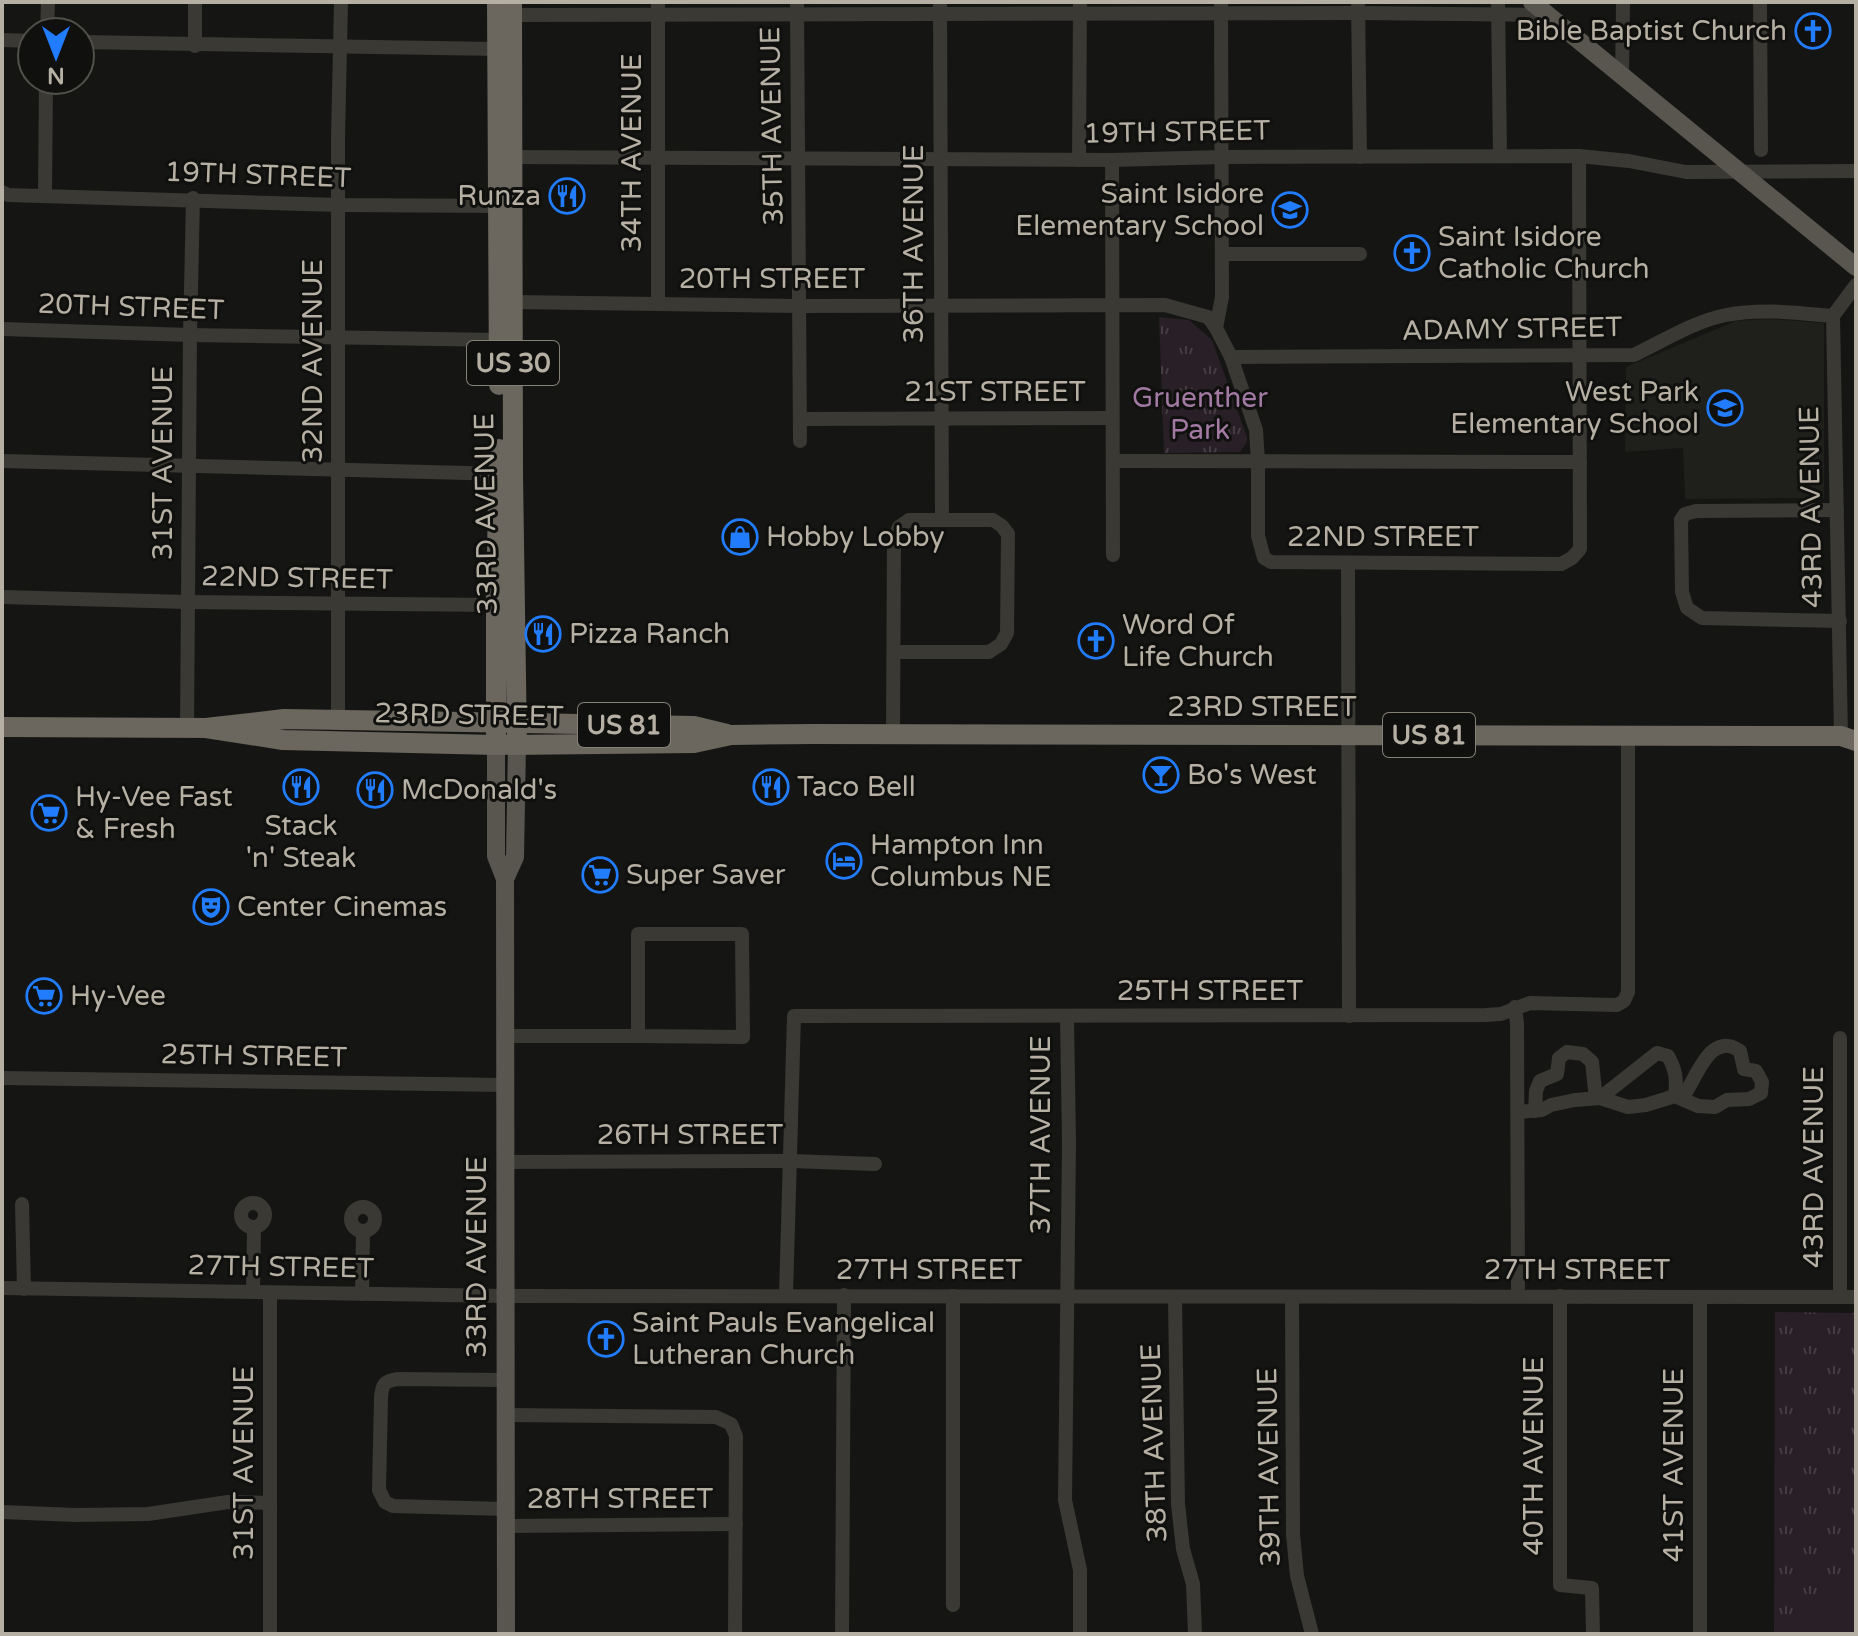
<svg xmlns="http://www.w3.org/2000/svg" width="1858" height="1636" font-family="'Varela Round',sans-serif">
<defs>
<pattern id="grass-tufts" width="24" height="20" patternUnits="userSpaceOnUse" patternTransform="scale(2)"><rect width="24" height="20" fill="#281f27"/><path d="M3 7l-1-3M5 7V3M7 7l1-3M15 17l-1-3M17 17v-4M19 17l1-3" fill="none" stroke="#453d43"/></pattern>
</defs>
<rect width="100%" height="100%" fill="#151513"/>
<polygon fill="#1f1f1c" points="1770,319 1824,323 1824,498 1685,499 1683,448 1625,452 1626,367 1736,321"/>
<g fill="url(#grass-tufts)">
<polygon points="1159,317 1189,320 1212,340 1247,437 1247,442 1240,452 1164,453"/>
<polygon points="1775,1312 1856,1313 1856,1634 1774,1634"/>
</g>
<path fill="#281f27" d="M1856 1570V1634H1799C1812 1606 1829 1587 1856 1570Z"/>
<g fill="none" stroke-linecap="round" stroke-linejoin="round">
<g stroke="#3a3934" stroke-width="14">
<polyline points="195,2 195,46"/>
<polyline points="797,2 800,441"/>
<polyline points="940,2 942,520"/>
<polyline points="1221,2 1222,297 1216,328 1231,357 1256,430 1258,462 1258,536 1264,558 1271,562 1561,564 1572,558 1580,549 1579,156"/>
<polyline points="1358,2 1360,157"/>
<polyline points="1498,2 1500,156"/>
<polyline points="1760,2 1761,150"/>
<polyline points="512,15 1358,13 1547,15"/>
<polyline points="47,32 48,2"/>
<polyline points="2,40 32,41"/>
<polyline points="80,42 497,49"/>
<polyline points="1622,77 1623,2"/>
<polyline points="506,157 1112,160 1222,157 1579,156 1629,161 1686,172 1856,171"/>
<polyline points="1079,160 1080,2"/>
<polyline points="1112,160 1113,555"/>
<polyline points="2,192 8,195 339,205 505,206"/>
<polyline points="45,195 46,80"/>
<polyline points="1222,254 1360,254"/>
<polyline points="513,302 799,306 1165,305 1208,317 1216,328"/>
<polyline points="658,304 658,2"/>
<polyline points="2,329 190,335 499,340"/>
<path d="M1231 357 1634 355C1663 341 1695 321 1726 315 1762 308 1798 313 1833 316"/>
<polyline points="800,419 1112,418"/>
<polyline points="2,461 505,474"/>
<polyline points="1113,461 1580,462"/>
<polyline points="1837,510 1696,511 1685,514 1681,520 1682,592 1687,608 1702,618 1840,621"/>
<polyline points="1348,564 1349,1016"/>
<polyline points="2,597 188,602 496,605"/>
<polyline points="338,720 338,138 341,2"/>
<polyline points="187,729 190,335 193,198"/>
<polyline points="893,735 894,539 899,527 909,520 993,520 1002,526 1008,534 1007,633 1001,644 989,652 894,652"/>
<polyline points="1841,736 1833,316 1856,285"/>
<polygon points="638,934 742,934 743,1037 638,1036"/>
<polyline points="1515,1007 1517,1024 1518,1296"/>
<polyline points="1067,1018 1069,1143 1065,1500 1080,1570 1080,1634"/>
<polyline points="506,1036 638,1036"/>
<polyline points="2,1078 506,1085"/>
<path d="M1535 1111 1536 1091 1540 1081 1557 1074 1559 1058 1567 1052 1583 1054 1592 1062 1595 1090 1600 1098 1657 1053 1668 1056C1676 1070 1677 1080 1675 1096"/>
<path d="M1518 1112 1542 1110 1551 1105 1575 1100 1600 1098 1628 1107 1646 1105 1675 1096 1698 1106 1715 1107 1727 1100 1749 1099 1761 1093 1762 1082 1756 1071 1744 1069 1740 1051C1709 1030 1697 1079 1682 1098"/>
<polyline points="506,1162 791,1161 875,1164"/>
<circle cx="253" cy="1215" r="12"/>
<polyline points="22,1204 24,1289"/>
<circle cx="363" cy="1219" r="12"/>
<polyline points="2,1288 505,1296 1856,1297"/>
<polyline points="253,1292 254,1228"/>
<polyline points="270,1293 270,1634"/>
<polyline points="362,1294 363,1232"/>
<polyline points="786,1295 794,1016 1486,1015 1501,1014 1530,1003 1617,1005 1624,1001 1628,992 1628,734"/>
<polyline points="953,1296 953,1605"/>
<polyline points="1560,1296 1560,1585 1592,1588 1593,1634"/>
<polyline points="1292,1297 1293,1534 1297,1576 1312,1634"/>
<polyline points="1840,1297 1840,1038"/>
<polyline points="1175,1298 1178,1504 1183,1549 1193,1584 1195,1634"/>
<path d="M505 1380 398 1379C384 1381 382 1384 381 1398L379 1490 385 1502 393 1506 505 1509"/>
<polyline points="505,1415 716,1417 731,1424 736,1436 735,1634"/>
<polyline points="2,1512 76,1515 148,1514 228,1502 270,1503"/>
<polyline points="505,1526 736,1524"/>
<polyline points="842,1634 844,1295"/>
<polyline points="1700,1634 1700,1297"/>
</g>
<g stroke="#595650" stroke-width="18">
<polyline points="1532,2 1856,267"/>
<polyline points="496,745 496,856 505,879 506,1634"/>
<polyline points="505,879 515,857 517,745"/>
</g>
<g stroke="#6b675f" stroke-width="20">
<polyline points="497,2 499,385"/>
<polyline points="512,2 513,475 517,745"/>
<polyline points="2,727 206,728 284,719 694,726 727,734"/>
<polyline points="206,728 283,740 496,745 694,743 731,735 813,734 1841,736 1856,741"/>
<polyline points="496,745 496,605 499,449"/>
</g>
</g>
<defs>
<symbol id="church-ring" viewBox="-11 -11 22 22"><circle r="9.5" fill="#10100e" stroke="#227cfe" stroke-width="1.5"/><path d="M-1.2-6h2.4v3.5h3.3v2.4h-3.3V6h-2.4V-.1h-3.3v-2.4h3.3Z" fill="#227cfe"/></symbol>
<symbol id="restaurant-ring" viewBox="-11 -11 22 22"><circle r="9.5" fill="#10100e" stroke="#227cfe" stroke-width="1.5"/><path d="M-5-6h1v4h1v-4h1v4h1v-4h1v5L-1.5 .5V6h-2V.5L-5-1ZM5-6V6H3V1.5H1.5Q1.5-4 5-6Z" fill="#227cfe"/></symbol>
<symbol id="school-ring" viewBox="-11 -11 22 22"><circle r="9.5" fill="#10100e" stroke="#227cfe" stroke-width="1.5"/><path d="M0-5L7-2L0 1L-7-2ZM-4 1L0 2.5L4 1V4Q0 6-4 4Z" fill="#227cfe"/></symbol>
<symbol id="shop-ring" viewBox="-11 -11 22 22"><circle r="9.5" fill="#10100e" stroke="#227cfe" stroke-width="1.5"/><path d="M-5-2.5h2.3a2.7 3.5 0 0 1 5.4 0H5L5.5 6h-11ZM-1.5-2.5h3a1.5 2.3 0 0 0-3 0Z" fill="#227cfe"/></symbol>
<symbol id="bar-ring" viewBox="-11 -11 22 22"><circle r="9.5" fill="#10100e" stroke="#227cfe" stroke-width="1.5"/><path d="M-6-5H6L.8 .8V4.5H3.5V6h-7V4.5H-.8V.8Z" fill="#227cfe"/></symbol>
<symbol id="supermarket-ring" viewBox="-11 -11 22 22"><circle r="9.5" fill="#10100e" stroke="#227cfe" stroke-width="1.5"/><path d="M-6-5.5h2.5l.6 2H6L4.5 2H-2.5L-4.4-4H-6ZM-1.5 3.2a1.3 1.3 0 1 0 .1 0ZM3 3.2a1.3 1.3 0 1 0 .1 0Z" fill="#227cfe"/></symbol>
<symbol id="hotel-ring" viewBox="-11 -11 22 22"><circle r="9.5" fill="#10100e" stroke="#227cfe" stroke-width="1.5"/><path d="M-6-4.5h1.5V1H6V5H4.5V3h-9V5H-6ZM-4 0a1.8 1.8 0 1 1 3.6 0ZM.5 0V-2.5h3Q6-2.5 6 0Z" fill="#227cfe"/></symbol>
<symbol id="theatre-ring" viewBox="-11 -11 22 22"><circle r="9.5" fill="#10100e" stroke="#227cfe" stroke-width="1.5"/><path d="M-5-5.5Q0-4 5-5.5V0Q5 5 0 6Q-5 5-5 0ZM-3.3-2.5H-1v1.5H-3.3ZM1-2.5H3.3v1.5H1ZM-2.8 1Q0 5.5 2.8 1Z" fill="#227cfe"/></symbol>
</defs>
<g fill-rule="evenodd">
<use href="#church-ring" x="1793" y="11" width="40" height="40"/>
<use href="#restaurant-ring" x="547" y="176" width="40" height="40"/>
<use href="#school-ring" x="1270" y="190" width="40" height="40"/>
<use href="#church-ring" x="1392" y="233" width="40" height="40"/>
<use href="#school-ring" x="1705" y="388" width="40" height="40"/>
<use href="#shop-ring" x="720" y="517" width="40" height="40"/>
<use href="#restaurant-ring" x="523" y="614" width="40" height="40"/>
<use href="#church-ring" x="1076" y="621" width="40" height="40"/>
<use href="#bar-ring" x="1141" y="755" width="40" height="40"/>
<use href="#restaurant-ring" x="281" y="767" width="40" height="40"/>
<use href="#restaurant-ring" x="751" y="767" width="40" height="40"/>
<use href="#restaurant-ring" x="355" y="770" width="40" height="40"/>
<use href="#supermarket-ring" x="29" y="793" width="40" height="40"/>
<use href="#hotel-ring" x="824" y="841" width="40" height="40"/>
<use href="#supermarket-ring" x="580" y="855" width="40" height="40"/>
<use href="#theatre-ring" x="191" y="887" width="40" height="40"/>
<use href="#supermarket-ring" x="24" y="976" width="40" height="40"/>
<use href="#church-ring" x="586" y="1319" width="40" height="40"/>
</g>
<g text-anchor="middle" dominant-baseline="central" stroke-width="6" stroke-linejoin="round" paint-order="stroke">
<g fill="#10100e" stroke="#847f77" stroke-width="2">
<rect x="467" y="341" width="92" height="44" rx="6"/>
<rect x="578" y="703" width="92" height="44" rx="6"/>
<rect x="1383" y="713" width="92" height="44" rx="6"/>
</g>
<g font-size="26" font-weight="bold" fill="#b6afa4">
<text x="513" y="363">US 30</text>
<text x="624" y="725">US 81</text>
<text x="1429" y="735">US 81</text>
</g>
<g font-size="28" fill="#b6afa4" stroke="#10100e" text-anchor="start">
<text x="1787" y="31" text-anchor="end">Bible Baptist Church</text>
<text x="1264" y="194" text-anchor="end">Saint Isidore<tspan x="1264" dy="32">Elementary School</tspan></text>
<text x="541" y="196" text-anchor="end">Runza</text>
<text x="1438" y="237">Saint Isidore<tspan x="1438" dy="32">Catholic Church</tspan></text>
<text x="1699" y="392" text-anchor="end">West Park<tspan x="1699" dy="32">Elementary School</tspan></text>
<text x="766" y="537">Hobby Lobby</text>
<text x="1122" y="625">Word Of<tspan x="1122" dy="32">Life Church</tspan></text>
<text x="569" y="634">Pizza Ranch</text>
<text x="1187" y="775">Bo's West</text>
<text x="797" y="787">Taco Bell</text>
<text x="401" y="790">McDonald's</text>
<text x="75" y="797">Hy-Vee Fast<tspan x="75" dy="32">&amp; Fresh</tspan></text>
<text x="301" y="826" text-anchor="middle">Stack<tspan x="301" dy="32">'n' Steak</tspan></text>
<text x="870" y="845">Hampton Inn<tspan x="870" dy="32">Columbus NE</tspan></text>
<text x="626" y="875">Super Saver</text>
<text x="237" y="907">Center Cinemas</text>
<text x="70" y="996">Hy-Vee</text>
<text x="632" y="1323">Saint Pauls Evangelical<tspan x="632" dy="32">Lutheran Church</tspan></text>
</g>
<g font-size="28" fill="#b6afa4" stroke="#10100e">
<text transform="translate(772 126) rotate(-91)">35TH AVENUE</text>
<text transform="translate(1177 132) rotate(-1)">19TH STREET</text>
<text transform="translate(632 153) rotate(-90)">34TH AVENUE</text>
<text transform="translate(258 175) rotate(2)">19TH STREET</text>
<text transform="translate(914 244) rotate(-90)">36TH AVENUE</text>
<text x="772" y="279">20TH STREET</text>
<text transform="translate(131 307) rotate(2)">20TH STREET</text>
<text transform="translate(1512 329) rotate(-1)">ADAMY STREET</text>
<text transform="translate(313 361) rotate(-90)">32ND AVENUE</text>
<text x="995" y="392">21ST STREET</text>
<text transform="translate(163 463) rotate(-90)">31ST AVENUE</text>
<text transform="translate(1811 507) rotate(-91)">43RD AVENUE</text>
<text transform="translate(486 514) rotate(-91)">33RD AVENUE</text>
<text x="1383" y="537">22ND STREET</text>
<text transform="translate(297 578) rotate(1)">22ND STREET</text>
<text x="1262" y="707">23RD STREET</text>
<text transform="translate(469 715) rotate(1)">23RD STREET</text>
<text x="1210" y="991">25TH STREET</text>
<text transform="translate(254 1056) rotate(1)">25TH STREET</text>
<text x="690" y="1135">26TH STREET</text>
<text transform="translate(1041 1135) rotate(-90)">37TH AVENUE</text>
<text transform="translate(1814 1167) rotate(-90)">43RD AVENUE</text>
<text transform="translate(477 1257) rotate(-90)">33RD AVENUE</text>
<text transform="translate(281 1267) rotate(1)">27TH STREET</text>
<text x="929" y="1270">27TH STREET</text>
<text x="1577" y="1270">27TH STREET</text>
<text transform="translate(1154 1443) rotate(-92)">38TH AVENUE</text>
<text transform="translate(1534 1456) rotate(-90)">40TH AVENUE</text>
<text transform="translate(244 1463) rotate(-90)">31ST AVENUE</text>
<text transform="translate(1674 1465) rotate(-90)">41ST AVENUE</text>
<text transform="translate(1269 1467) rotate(-91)">39TH AVENUE</text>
<text x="620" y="1499">28TH STREET</text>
</g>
<g font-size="28" fill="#a279a3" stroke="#10100e">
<text x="1200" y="398">Gruenther<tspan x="1200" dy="32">Park</tspan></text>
</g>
</g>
<rect width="1858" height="1636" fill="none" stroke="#b6afa4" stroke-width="8"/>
<g transform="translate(56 56) rotate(180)"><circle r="38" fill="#10100e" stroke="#52504a" stroke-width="2"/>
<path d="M0-6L14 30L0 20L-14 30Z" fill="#227cfe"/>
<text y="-12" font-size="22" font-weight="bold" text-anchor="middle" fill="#b6afa4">N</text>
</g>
</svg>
